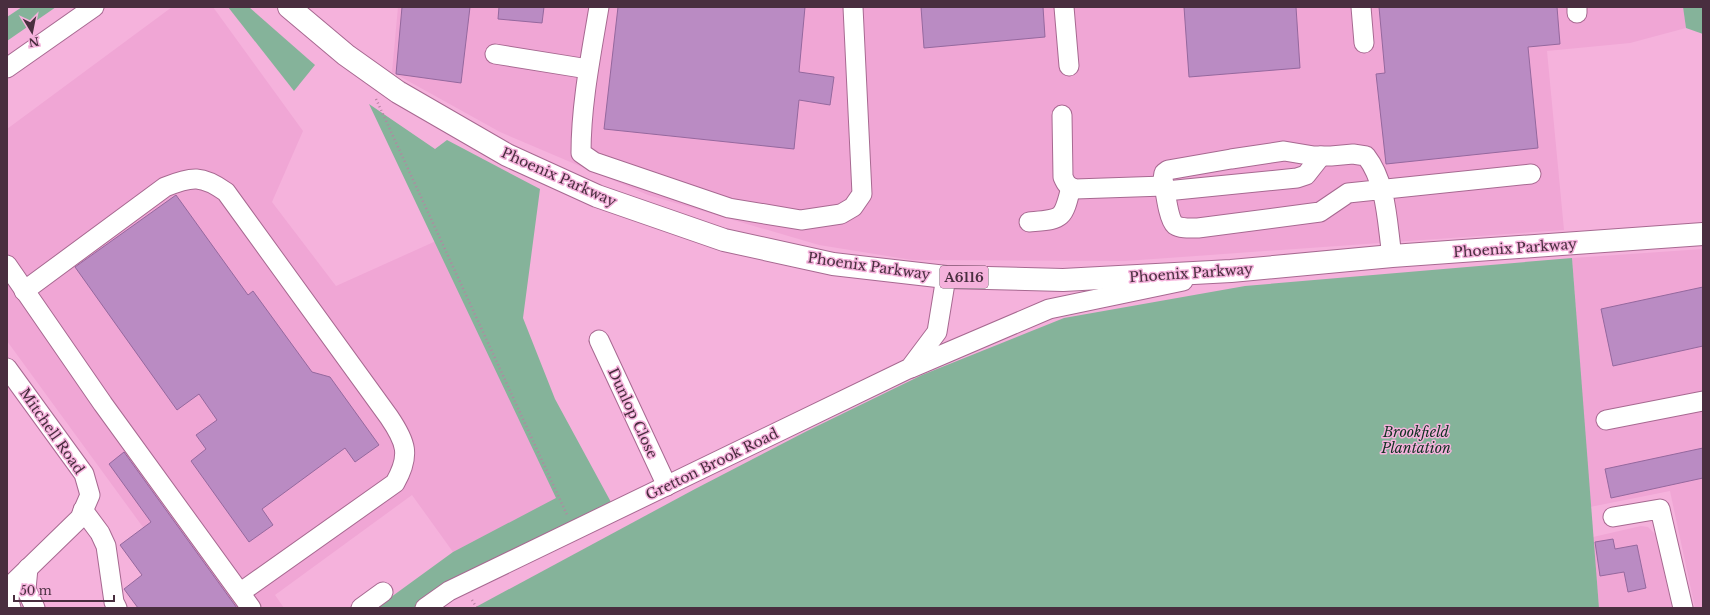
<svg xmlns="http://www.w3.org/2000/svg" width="1710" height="615" font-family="'Libre Baskerville',serif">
<rect width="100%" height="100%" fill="#f5b2dc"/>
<g fill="#f0a6d5">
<polygon points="172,7 213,7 303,131 272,202 336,286 436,241 558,498 453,552 412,495 275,595 284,608 202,608 7,341 7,129"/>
<polygon points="398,7 1683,7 1686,28 1630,43 1547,51 1564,230 1125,261 912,260 819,245 648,195 500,132 392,72"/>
<polygon points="1703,249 1703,608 1695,608 1670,491 1590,507 1572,258"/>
<polygon points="1641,526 1648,527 1656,535 1672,608 1599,608 1593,537"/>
</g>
<g fill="#85b39a">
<polygon points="22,7 56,7 7,41 7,17"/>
<polygon points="228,7 249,7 315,65 294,91"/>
<polygon points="1683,7 1703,7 1703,34 1686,28"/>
<polygon points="369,104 435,149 447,140 540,189 523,318 555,399 612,504 417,608 376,608 453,552 556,498"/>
<polygon points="1572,258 1599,608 474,608 695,489 807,431 922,375 1064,318 1245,286"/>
</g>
<g fill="#ba8bc3" stroke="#95689e">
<polygon points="402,7 470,7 461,83 396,74"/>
<polygon points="499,7 544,7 542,23 498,19"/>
<polygon points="618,7 805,7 799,72 834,77 830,105 799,100 794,149 604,129"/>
<polygon points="921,7 1043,7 1045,37 924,48"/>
<polygon points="1184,7 1296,7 1300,68 1189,77"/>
<polygon points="1379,7 1557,7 1560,44 1528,47 1538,148 1386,164 1376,74 1385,73"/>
<polygon points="176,195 248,295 253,291 312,372 330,377 379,445 355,462 345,448 262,509 273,525 249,542 191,461 206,449 196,435 217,420 199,394 177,410 75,267"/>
<polygon points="1703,287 1703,346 1613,366 1601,309"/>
<polygon points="1703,448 1703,478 1611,498 1605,469"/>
<polygon points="124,452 237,608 138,608 124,589 142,575 120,545 151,522 109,464"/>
<polygon points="1613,539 1615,549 1637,545 1646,588 1628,592 1624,572 1600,576 1595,542"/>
</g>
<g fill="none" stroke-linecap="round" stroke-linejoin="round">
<defs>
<g id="minor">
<path d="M599 7C591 55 581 104 581 153L594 162 729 208 801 220 841 214 853 207 862 194 853 7"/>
<polyline points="1064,7 1069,66"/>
<polyline points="1361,7 1364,43"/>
<polyline points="1577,7 1577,13"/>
<polyline points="495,54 588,69"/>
<polyline points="7,68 94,7"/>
<path d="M1062 115 1063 177C1066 184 1068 187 1075 189L1164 186"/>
<polyline points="1166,191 1297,178 1306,175 1321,156"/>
<path d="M1029 222C1062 219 1063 221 1071 187"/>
<path d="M1392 256C1387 223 1387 183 1366 156L1353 154 1331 156H1314L1284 151 1231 159 1168 170 1164 173 1163 179C1165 188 1168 219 1175 225 1181 229 1191 228 1198 228L1320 212 1348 193 1531 174"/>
<polyline points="7,265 103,404 251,608"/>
<path d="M24 291 165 187C192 176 202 175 226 192L389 417C406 442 411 455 395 483L241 592"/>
<polyline points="599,340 667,486"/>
<polyline points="7,368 84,474 90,495 80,518 10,586 9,601 11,608"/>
<polyline points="911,368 1049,309 1183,281"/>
<polyline points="1606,420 1703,401"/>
<polyline points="83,510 100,533 106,546 114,602 117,608"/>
<polyline points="1613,517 1660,509 1683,608"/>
<polyline points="28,568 26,589 35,608"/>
<polyline points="361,608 383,592"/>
<polyline points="425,608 449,591 910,368 937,332 946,277"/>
</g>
<polyline id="major" points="289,7 346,55 398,92 507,155 597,196 724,240 833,264 946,277 1063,280 1231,271 1392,256 1703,234"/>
</defs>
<use href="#minor" stroke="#a76991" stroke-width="21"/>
<use href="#major" stroke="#a76991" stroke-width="24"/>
<g stroke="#b782a3" stroke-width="2.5" stroke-dasharray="1 3" stroke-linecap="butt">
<polyline points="376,99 568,517"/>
<polyline points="472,600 477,608"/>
</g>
<use href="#minor" stroke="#fff" stroke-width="19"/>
<use href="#major" stroke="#fff" stroke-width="22"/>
</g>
<g text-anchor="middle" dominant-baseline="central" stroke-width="3" stroke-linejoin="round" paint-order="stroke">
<rect fill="#f5b2dc" stroke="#7d566e" stroke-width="1" x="940" y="266" width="48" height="22" rx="3"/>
<g font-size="13" font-weight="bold" fill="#492e3f">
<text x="964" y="277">A6116</text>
</g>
<g font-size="14" fill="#492e3f" stroke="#f5b2dc">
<text transform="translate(559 177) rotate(24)">Phoenix Parkway</text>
<text transform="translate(1515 248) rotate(-4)">Phoenix Parkway</text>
<text transform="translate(869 266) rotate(8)">Phoenix Parkway</text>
<text transform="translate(1191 273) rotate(-4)">Phoenix Parkway</text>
<text transform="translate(633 413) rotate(65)">Dunlop Close</text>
<text transform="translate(52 431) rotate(55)">Mitchell Road</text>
<text transform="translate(712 464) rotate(-26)">Gretton Brook Road</text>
</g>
<g font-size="14" font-style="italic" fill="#113223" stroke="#f5b2dc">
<text x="1416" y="432">Brookfield<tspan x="1416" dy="16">Plantation</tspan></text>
</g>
</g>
<rect width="1710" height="615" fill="none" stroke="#492e3f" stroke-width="16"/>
<g transform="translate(32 32) rotate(170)" stroke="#f5b2dc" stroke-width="3" paint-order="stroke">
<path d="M0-3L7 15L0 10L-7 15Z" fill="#492e3f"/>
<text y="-6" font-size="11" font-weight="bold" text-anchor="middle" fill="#492e3f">N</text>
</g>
<path d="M14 595v6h100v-6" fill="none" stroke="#492e3f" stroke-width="2"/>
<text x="20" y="595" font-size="12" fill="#492e3f" stroke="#f5b2dc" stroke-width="3" paint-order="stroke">50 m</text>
</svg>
